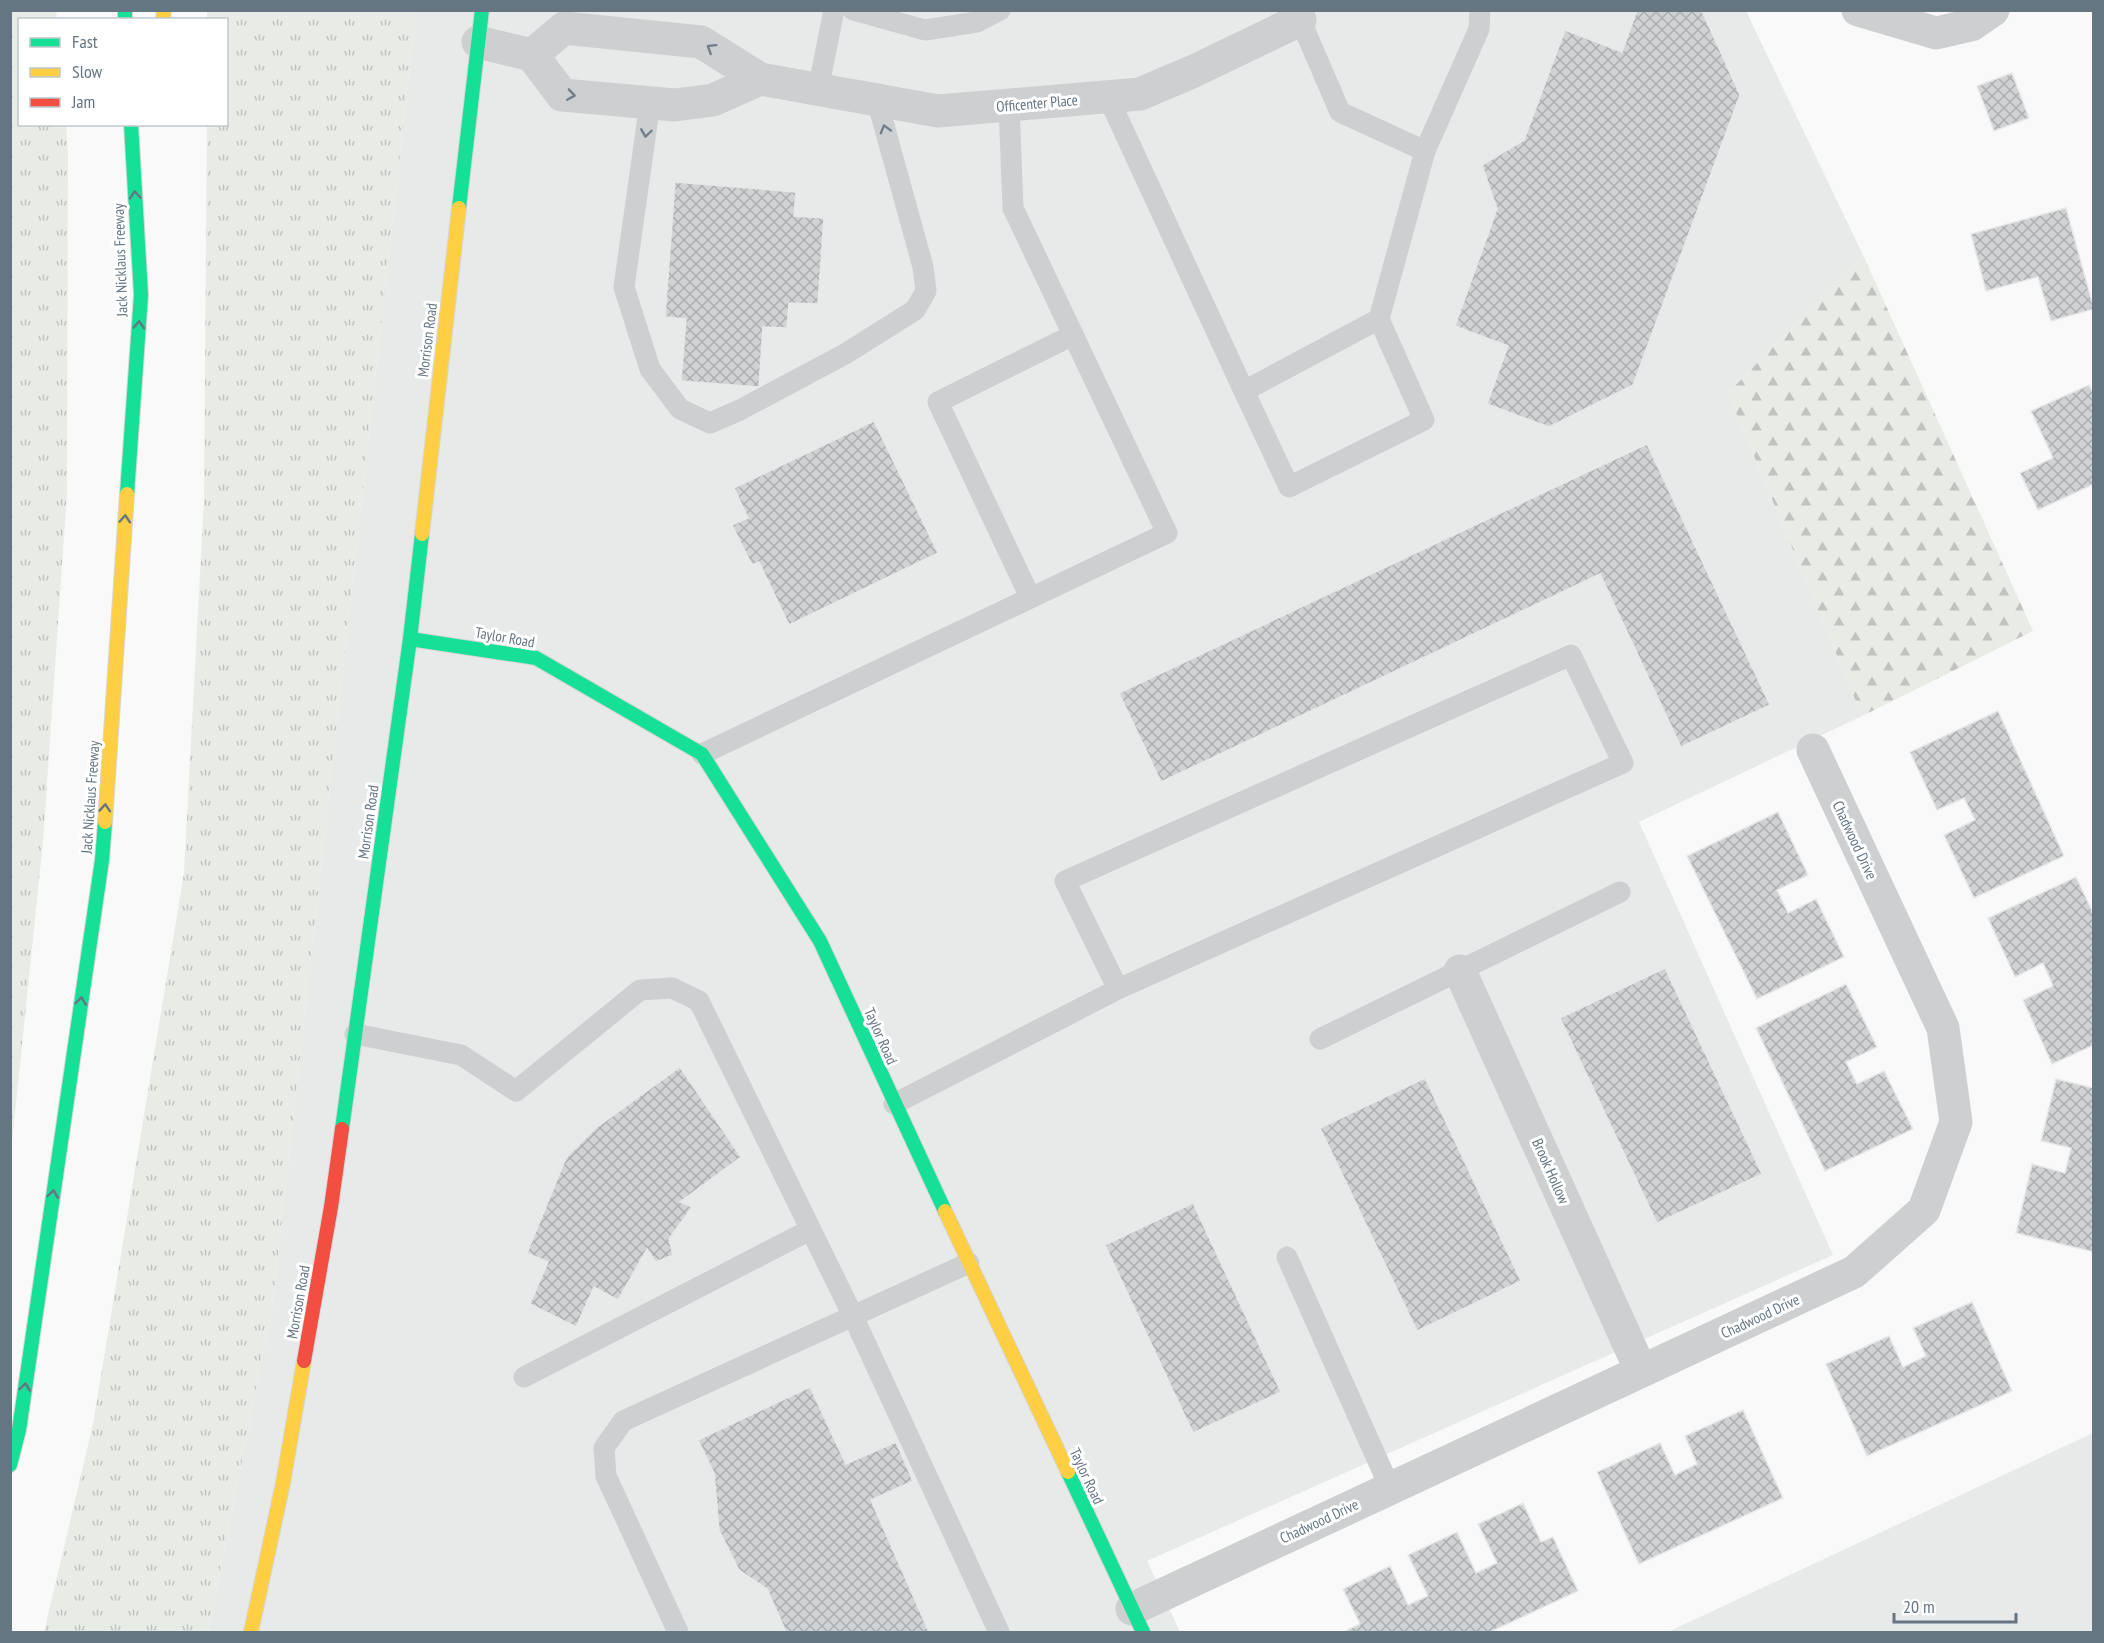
<svg xmlns="http://www.w3.org/2000/svg" width="2104" height="1643" font-family="'PT Sans Narrow',sans-serif">
<defs>
<pattern id="grass-tufts" width="24" height="20" patternUnits="userSpaceOnUse" patternTransform="scale(1.5)"><rect width="24" height="20" fill="#e8ebe6"/><path d="M3 7l-1-3M5 7V3M7 7l1-3M15 17l-1-3M17 17v-4M19 17l1-3" fill="none" stroke="#c0c3c0"/></pattern>
<pattern id="forest-firs" width="22" height="20" patternUnits="userSpaceOnUse" patternTransform="scale(1.5)"><rect width="22" height="20" fill="#e8ebe6"/><path d="M5 1l3.5 6h-7zM16 11l3.5 6h-7z" fill="#c0c3c0"/></pattern>
<pattern id="building-cross-hatch" width="8" height="8" patternUnits="userSpaceOnUse" patternTransform="scale(1.5)"><rect width="8" height="8" fill="#d0d2d3"/><path d="M0 0l8 8M0 8l8-8" fill="none" stroke="#acafb1"/></pattern>
</defs>
<rect width="100%" height="100%" fill="#f9f9f9"/>
<g fill="#e8e9e9">
<polygon points="416,11 1746,11 1863,255 1728,393 1862,716 1639,822 1833,1255 1147,1561 1180,1632 208,1632 272,1309"/>
<polygon points="2093,1433 2093,1632 1668,1632"/>
</g>
<g fill="url(#grass-tufts)">
<polygon points="56,10 57,19 20,20 20,124 66,125 68,152 67,492 43,841 11,1152 10,11"/>
<polygon points="207,11 416,11 272,1309 208,1632 44,1632 93,1424 184,873 204,500 207,125 226,124 226,20 207,19"/>
</g>
<polygon fill="url(#forest-firs)" points="1863,255 2033,631 1862,716 1728,393"/>
<g fill="url(#building-cross-hatch)" stroke="#e8e8e8" stroke-width="1.5">
<polygon points="1637,10 1702,11 1740,95 1633,385 1549,427 1487,404 1508,346 1455,326 1497,209 1482,165 1524,140 1565,30 1622,52"/>
<polygon points="2012,73 2029,118 1994,131 1977,86"/>
<polygon points="675,182 796,192 794,216 824,218 818,304 789,303 787,328 763,327 759,387 681,381 686,319 665,317"/>
<polygon points="2066,208 2094,309 2051,321 2038,277 1986,291 1971,234"/>
<polygon points="2089,385 2094,394 2094,484 2038,510 2020,473 2053,458 2031,411"/>
<polygon points="874,421 938,553 789,625 759,562 752,565 732,525 748,518 734,488"/>
<polygon points="1647,444 1770,705 1681,747 1600,574 1161,782 1119,693"/>
<polygon points="1998,711 2064,856 1974,898 1944,835 1975,820 1964,798 1937,810 1910,752"/>
<polygon points="1778,812 1808,875 1777,890 1788,913 1816,899 1844,957 1757,999 1687,856"/>
<polygon points="2076,877 2094,915 2094,1045 2052,1064 2023,1000 2053,986 2043,963 2015,977 1988,918"/>
<polygon points="1665,968 1762,1174 1657,1223 1560,1018"/>
<polygon points="1846,984 1877,1047 1846,1062 1857,1084 1884,1071 1913,1129 1825,1171 1756,1028"/>
<polygon points="680,1067 741,1157 680,1202 692,1207 669,1239 673,1255 656,1262 647,1249 618,1300 594,1287 576,1327 530,1304 548,1262 527,1253 566,1158 596,1128"/>
<polygon points="1425,1078 1521,1281 1417,1331 1320,1128"/>
<polygon points="2056,1079 2094,1088 2094,1252 2016,1233 2032,1164 2065,1173 2071,1148 2041,1141"/>
<polygon points="1193,1203 1281,1392 1193,1433 1105,1245"/>
<polygon points="1972,1302 2012,1391 1867,1456 1826,1364 1889,1336 1903,1367 1926,1356 1913,1328"/>
<polygon points="810,1387 846,1464 896,1442 913,1481 871,1500 929,1632 786,1632 767,1589 739,1570 719,1530 714,1473 698,1440"/>
<polygon points="1743,1410 1783,1498 1639,1564 1597,1472 1660,1443 1675,1475 1697,1464 1685,1436"/>
<polygon points="1523,1503 1541,1542 1553,1537 1578,1591 1490,1632 1348,1632 1347,1630 1360,1624 1343,1589 1390,1566 1408,1605 1428,1596 1408,1555 1457,1532 1476,1573 1497,1563 1478,1524"/>
</g>
<g fill="none" stroke-linecap="round" stroke-linejoin="round">
<defs>
<g id="fast">
<polyline points="125,10 125,20"/>
<polyline points="459,208 482,10"/>
<polyline points="127,494 141,295 131,124"/>
<polyline points="410,639 536,658 702,754 820,941 945,1211"/>
<polyline points="342,1129 410,639 422,534"/>
<polyline points="10,1465 19,1430 102,860 105,822"/>
<polyline points="1068,1472 1143,1632"/>
</g>
<g id="slow">
<polyline points="163,20 164,10"/>
<polyline points="422,534 459,208"/>
<polyline points="105,822 127,494"/>
<polyline points="945,1211 1068,1472"/>
<polyline points="251,1632 283,1483 304,1361"/>
</g>
<polyline id="jam" points="304,1361 331,1207 342,1129"/>
</defs>
<use href="#fast" stroke="#d5d6d7" stroke-width="16"/>
<use href="#slow" stroke="#d5d6d7" stroke-width="16"/>
<use href="#jam" stroke="#d5d6d7" stroke-width="16"/>
<g stroke="#cecfd0" stroke-width="21">
<polyline points="853,10 925,30 977,22 1000,10"/>
<polyline points="818,90 834,10"/>
<polyline points="1108,97 1244,391 1379,319 1425,151 1340,112 1296,10"/>
<polyline points="650,103 624,287 650,369 680,409 710,423 740,410 845,354 915,310 926,291 923,267 877,100"/>
<polyline points="1425,151 1479,29 1480,10"/>
<polyline points="1244,391 1289,487 1424,420 1379,319"/>
<polyline points="1030,597 938,402 1073,335"/>
<polyline points="702,754 1167,533 1013,208 1009,105"/>
<polyline points="355,1034 461,1055 516,1091 640,990 672,988 699,1001 853,1316 999,1632"/>
<polyline points="1320,1039 1620,892"/>
<polyline points="894,1104 1118,989 1623,763 1571,655 1065,881 1118,989"/>
<polyline points="1287,1257 1390,1488"/>
<polyline points="524,1377 810,1230"/>
<polyline points="678,1632 606,1476 604,1448 623,1421 969,1263"/>
</g>
<g stroke="#cecfd0" stroke-width="33">
<polyline points="1858,10 1936,33 1971,25 1993,10"/>
<polyline points="478,42 532,55 562,95 675,105 713,100 760,79"/>
<polyline points="532,55 564,28 701,42 760,79 938,111 1140,94 1194,71 1300,20"/>
<polyline points="1460,971 1641,1371"/>
<polyline points="1132,1609 1854,1272 1924,1210 1956,1122 1943,1028 1813,750"/>
</g>
<use href="#fast" stroke="#16e098" stroke-width="14"/>
<use href="#slow" stroke="#ffcf43" stroke-width="14"/>
<use href="#jam" stroke="#f24e42" stroke-width="14"/>
</g>
<defs><path id="oneway-chevron" d="M-2-3.5L2.5 0L-2 3.5" fill="none" stroke-width="1.6" stroke-linecap="round" stroke-linejoin="round" transform="scale(1.5)"/></defs>
<g stroke="#707f8b">
<use href="#oneway-chevron" transform="translate(711 48) rotate(-148)"/>
<use href="#oneway-chevron" transform="translate(571 95) rotate(9)"/>
<use href="#oneway-chevron" transform="translate(885 129) rotate(-106)"/>
<use href="#oneway-chevron" transform="translate(646 133) rotate(98)"/>
</g>
<g stroke="#657683">
<use href="#oneway-chevron" transform="translate(135 195) rotate(-93)"/>
<use href="#oneway-chevron" transform="translate(139 325) rotate(-86)"/>
<use href="#oneway-chevron" transform="translate(125 519) rotate(-86)"/>
<use href="#oneway-chevron" transform="translate(105 808) rotate(-86)"/>
<use href="#oneway-chevron" transform="translate(81 1001) rotate(-82)"/>
<use href="#oneway-chevron" transform="translate(53 1194) rotate(-82)"/>
<use href="#oneway-chevron" transform="translate(25 1387) rotate(-82)"/>
</g>
<g text-anchor="middle" dominant-baseline="central" stroke-width="6" stroke-linejoin="round" paint-order="stroke">
<g font-size="15" fill="#657683" stroke="#fff">
<text transform="translate(1037 103) rotate(-5)">Officenter Place</text>
<text transform="translate(120 260) rotate(-92)">Jack Nicklaus Freeway</text>
<text transform="translate(427 340) rotate(-83)">Morrison Road</text>
<text transform="translate(505 637) rotate(10)">Taylor Road</text>
<text transform="translate(90 797) rotate(-86)">Jack Nicklaus Freeway</text>
<text transform="translate(368 822) rotate(-82)">Morrison Road</text>
<text transform="translate(1855 840) rotate(65)">Chadwood Drive</text>
<text transform="translate(881 1036) rotate(66)">Taylor Road</text>
<text transform="translate(1551 1171) rotate(66)">Brook Hollow</text>
<text transform="translate(298 1302) rotate(-80)">Morrison Road</text>
<text transform="translate(1760 1316) rotate(-25)">Chadwood Drive</text>
<text transform="translate(1087 1476) rotate(65)">Taylor Road</text>
<text transform="translate(1319 1521) rotate(-25)">Chadwood Drive</text>
</g>
</g>
<rect width="2104" height="1643" fill="none" stroke="#657683" stroke-width="24"/>
<rect x="18" y="18" width="210" height="108" fill="#ffffff" stroke="#c1c8cd" stroke-width="1.5"/>
<rect x="30" y="38" width="30" height="9" fill="#16e098" stroke="#c1c8cd" stroke-width="1.5"/>
<text x="72" y="48" font-size="18" fill="#657683">Fast</text>
<rect x="30" y="68" width="30" height="9" fill="#ffcf43" stroke="#c1c8cd" stroke-width="1.5"/>
<text x="72" y="78" font-size="18" fill="#657683">Slow</text>
<rect x="30" y="98" width="30" height="9" fill="#f24e42" stroke="#c1c8cd" stroke-width="1.5"/>
<text x="72" y="108" font-size="18" fill="#657683">Jam</text>
<path d="M1894 1613v9h122v-9" fill="none" stroke="#657683" stroke-width="3"/>
<text x="1903" y="1613" font-size="18" fill="#657683" stroke="#ffffff" stroke-width="4.5" paint-order="stroke">20 m</text>
</svg>
